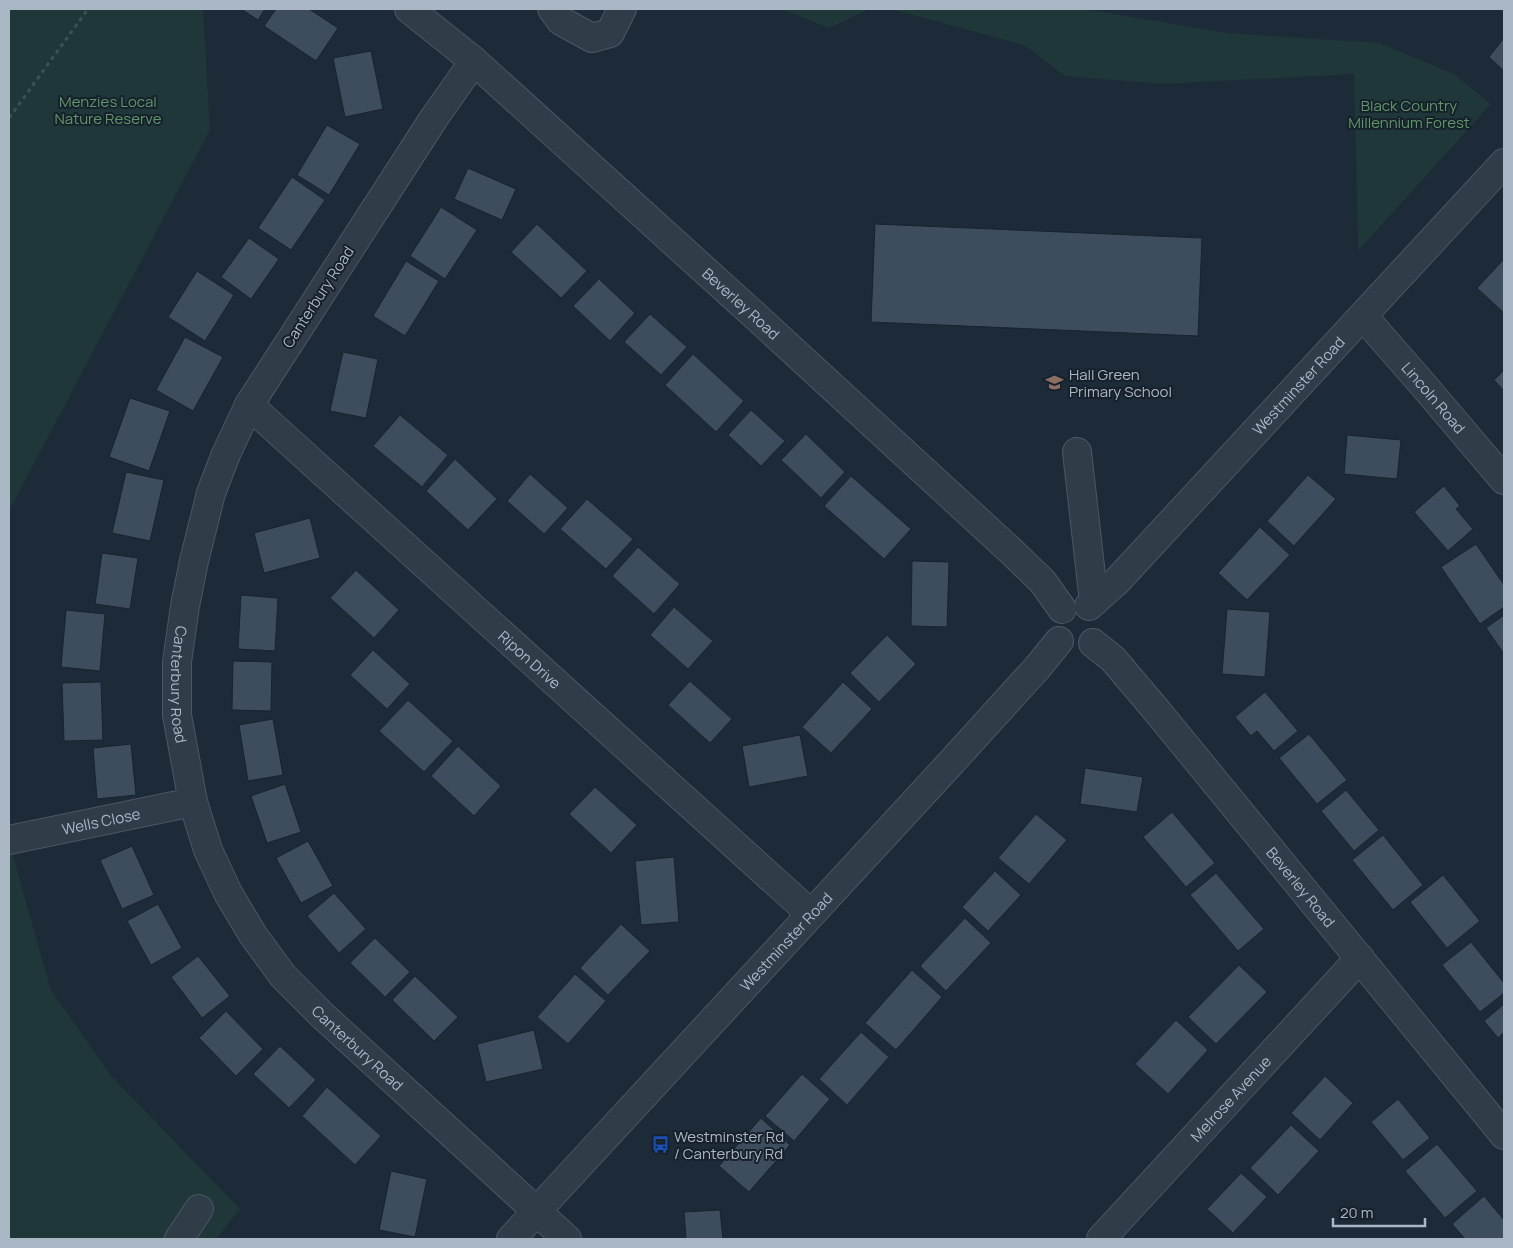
<svg xmlns="http://www.w3.org/2000/svg" width="1513" height="1248" font-family="Manrope,sans-serif">
<rect width="100%" height="100%" fill="#1d2a37"/>
<g fill="#1f3738">
<polygon points="9,9 203,9 210,130 9,511"/>
<polygon points="782,9 870,9 829,28"/>
<polygon points="891,9 1085,9 1228,33 1380,43 1454,74 1491,104 1358,251 1354,74 1162,84 1065,76 1024,45"/>
<polygon points="9,842 51,990 112,1077 240,1209 216,1239 9,1239"/>
</g>
<g fill="#3d4d5d" stroke="#18232e">
<polygon points="241,9 265,9 258,20"/>
<polygon points="276,9 309,9 338,28 316,61 264,26"/>
<polygon points="1504,38 1504,71 1489,57"/>
<polygon points="371,51 383,109 345,117 333,58"/>
<polygon points="327,125 360,144 329,195 297,175"/>
<polygon points="468,168 516,189 502,220 454,199"/>
<polygon points="292,177 325,200 291,250 258,228"/>
<polygon points="441,207 477,230 445,279 410,256"/>
<polygon points="537,224 587,271 561,298 511,252"/>
<polygon points="875,224 1202,238 1198,336 871,322"/>
<polygon points="249,238 279,259 251,299 221,277"/>
<polygon points="1504,259 1504,313 1477,288"/>
<polygon points="406,261 439,281 405,336 373,316"/>
<polygon points="197,271 234,295 205,341 168,317"/>
<polygon points="599,279 635,313 610,341 573,306"/>
<polygon points="650,314 687,347 661,375 624,342"/>
<polygon points="185,337 223,357 193,411 156,390"/>
<polygon points="343,352 378,359 366,418 330,411"/>
<polygon points="693,354 744,401 716,432 665,385"/>
<polygon points="1504,370 1504,391 1494,380"/>
<polygon points="130,398 170,411 149,471 109,457"/>
<polygon points="751,410 785,441 761,466 728,435"/>
<polygon points="400,415 448,455 422,487 373,446"/>
<polygon points="806,434 845,472 821,498 781,460"/>
<polygon points="1347,435 1401,440 1397,479 1344,474"/>
<polygon points="455,459 497,499 468,530 426,491"/>
<polygon points="126,472 164,480 150,541 112,533"/>
<polygon points="530,474 568,508 544,534 507,501"/>
<polygon points="1308,475 1336,499 1294,546 1267,521"/>
<polygon points="851,476 911,529 884,559 824,506"/>
<polygon points="1444,486 1460,506 1456,509 1473,529 1448,551 1414,512"/>
<polygon points="587,499 633,539 606,569 560,529"/>
<polygon points="310,518 320,558 264,573 254,533"/>
<polygon points="1260,527 1290,555 1247,600 1218,573"/>
<polygon points="1476,544 1504,585 1504,607 1480,624 1441,567"/>
<polygon points="638,547 680,584 654,614 612,576"/>
<polygon points="102,553 138,558 130,609 95,604"/>
<polygon points="912,561 949,562 947,627 911,626"/>
<polygon points="356,570 399,610 374,638 330,598"/>
<polygon points="241,595 278,598 275,651 238,649"/>
<polygon points="674,607 713,641 688,669 650,635"/>
<polygon points="1227,609 1270,612 1265,677 1222,674"/>
<polygon points="66,610 105,614 100,671 61,667"/>
<polygon points="1504,615 1504,654 1486,628"/>
<polygon points="887,635 916,664 879,702 850,673"/>
<polygon points="373,650 410,684 387,709 350,675"/>
<polygon points="233,661 272,662 271,711 232,710"/>
<polygon points="690,681 732,719 710,743 668,705"/>
<polygon points="101,682 103,740 64,741 62,683"/>
<polygon points="843,682 872,709 831,753 802,727"/>
<polygon points="1265,692 1298,731 1274,751 1257,731 1251,736 1235,717"/>
<polygon points="408,700 453,741 424,772 379,731"/>
<polygon points="273,719 283,775 248,781 239,725"/>
<polygon points="1309,734 1347,780 1317,804 1279,758"/>
<polygon points="800,735 808,776 749,787 742,746"/>
<polygon points="131,744 136,795 97,799 93,748"/>
<polygon points="458,746 501,786 474,816 431,776"/>
<polygon points="1085,768 1143,777 1137,812 1080,804"/>
<polygon points="285,784 301,832 267,843 251,796"/>
<polygon points="595,787 637,825 611,853 569,814"/>
<polygon points="1346,790 1379,830 1354,851 1321,811"/>
<polygon points="1172,812 1215,863 1186,887 1143,837"/>
<polygon points="1036,814 1067,840 1029,884 998,858"/>
<polygon points="1383,835 1423,885 1393,910 1352,860"/>
<polygon points="308,841 333,886 301,903 276,858"/>
<polygon points="132,846 154,895 122,909 100,860"/>
<polygon points="674,857 679,922 641,925 635,861"/>
<polygon points="995,871 1021,895 988,931 962,907"/>
<polygon points="1216,873 1264,929 1238,951 1190,895"/>
<polygon points="1443,875 1480,921 1447,948 1410,902"/>
<polygon points="334,893 366,929 339,953 307,916"/>
<polygon points="158,904 182,948 151,965 127,921"/>
<polygon points="965,918 991,943 946,991 920,966"/>
<polygon points="621,924 650,951 608,995 580,968"/>
<polygon points="375,938 410,972 385,997 350,963"/>
<polygon points="1471,942 1504,983 1504,993 1480,1012 1442,965"/>
<polygon points="198,956 230,996 202,1018 171,977"/>
<polygon points="1239,965 1267,992 1216,1044 1188,1017"/>
<polygon points="912,970 942,997 896,1050 865,1023"/>
<polygon points="575,974 606,1001 568,1044 537,1017"/>
<polygon points="415,976 458,1017 434,1041 392,1000"/>
<polygon points="1504,1004 1504,1035 1503,1033 1498,1038 1484,1021"/>
<polygon points="226,1011 263,1049 236,1076 199,1038"/>
<polygon points="1176,1020 1208,1050 1168,1094 1135,1064"/>
<polygon points="534,1030 543,1069 486,1082 477,1044"/>
<polygon points="861,1032 889,1057 847,1105 819,1079"/>
<polygon points="280,1046 316,1080 289,1108 253,1074"/>
<polygon points="802,1074 830,1099 794,1141 765,1116"/>
<polygon points="1325,1076 1353,1103 1320,1140 1291,1113"/>
<polygon points="327,1087 381,1136 355,1165 302,1116"/>
<polygon points="1398,1099 1430,1138 1403,1160 1371,1122"/>
<polygon points="761,1118 790,1145 749,1192 719,1166"/>
<polygon points="1291,1125 1319,1151 1278,1195 1250,1168"/>
<polygon points="1437,1144 1477,1191 1445,1218 1405,1171"/>
<polygon points="391,1171 427,1179 415,1237 379,1230"/>
<polygon points="1241,1173 1267,1197 1233,1233 1207,1209"/>
<polygon points="1484,1196 1504,1220 1504,1239 1465,1239 1452,1224"/>
<polygon points="720,1210 723,1239 686,1239 684,1212"/>
</g>
<g fill="none" stroke-linecap="round" stroke-linejoin="round">
<defs>
<g id="minor">
<path id="s1" d="M409 9 474 61 763 323 1012 552 1043 582 1062 609"/>
<polyline points="552,9 561,21 592,38 610,33 622,9"/>
<path id="s2" d="M474 61 434 118 249 405 226 454 211 493 194 561 185 606 177 662V715L193 802 208 850 228 893 253 935 283 976 323 1016 567 1239"/>
<path id="s3" d="M1363 316 1425 387 1504 480"/>
<path id="s4" d="M249 405 811 914"/>
<polyline points="1077,452 1094,602"/>
<path id="s5" d="M1089 606 1117 581 1504 163"/>
<path id="s6" d="M1093 643 1113 659 1157 711 1504 1135"/>
<path id="s7" d="M9 840 193 802"/>
<polyline points="179,1239 199,1209"/>
<path id="s8" d="M511 1239 948 766 1037 668 1059 641"/>
<path id="s9" d="M1101 1239 1360 958"/>
</g>
</defs>
<use href="#minor" stroke="#4b5763" stroke-width="30"/>
<polyline stroke="#395353" stroke-width="3" stroke-dasharray="4 4" stroke-linecap="butt" points="9,118 88,9"/>
<use href="#minor" stroke="#303c48" stroke-width="28"/>
</g>
<defs>
<symbol id="school-bare" viewBox="-9 -9 18 18"><path d="M0-5L7-2L0 1L-7-2ZM-4 1L0 2.5L4 1V4Q0 6-4 4Z" fill="#8d6e63" stroke="#16212c" stroke-width="2.5" paint-order="stroke"/></symbol>
<symbol id="bus-bare" viewBox="-9 -9 18 18"><path d="M-5-6H5V4H4V6H2V4H-2V6H-4V4H-5ZM-3.5-4V0h7V-4ZM-3.5 1.2v1.5H-2V1.2ZM2 1.2v1.5H3.5V1.2Z" fill="#1a4fb4" stroke="#16212c" stroke-width="2.5" paint-order="stroke"/></symbol>
</defs>
<g fill-rule="evenodd">
<use href="#school-bare" x="1042" y="370" width="25" height="25"/>
<use href="#bus-bare" x="648" y="1132" width="25" height="25"/>
</g>
<g text-anchor="middle" dominant-baseline="central" stroke-width="4" stroke-linejoin="round" paint-order="stroke">
<g font-size="15" fill="#609768" stroke="#16212c">
<text x="108" y="101">Menzies Local<tspan x="108" dy="17">Nature Reserve</tspan></text>
<text x="1409" y="105">Black Country<tspan x="1409" dy="17">Millennium Forest</tspan></text>
</g>
<g font-size="15" fill="#aab7c5" stroke="#16212c">
<text transform="translate(318 297) rotate(-57)">Canterbury Road</text>
<text stroke="none"><textPath href="#s1" startOffset="444">Beverley Road</textPath></text>
<text stroke="none"><textPath href="#s5" startOffset="304">Westminster Road</textPath></text>
<text stroke="none"><textPath href="#s3" startOffset="108">Lincoln Road</textPath></text>
<text stroke="none"><textPath href="#s4" startOffset="379">Ripon Drive</textPath></text>
<text stroke="none"><textPath href="#s2" startOffset="702">Canterbury Road</textPath></text>
<text stroke="none"><textPath href="#s7" startOffset="94">Wells Close</textPath></text>
<text stroke="none"><textPath href="#s6" startOffset="321">Beverley Road</textPath></text>
<text stroke="none"><textPath href="#s8" startOffset="405">Westminster Road</textPath></text>
<text stroke="none"><textPath href="#s2" startOffset="1122">Canterbury Road</textPath></text>
<text stroke="none"><textPath href="#s9" startOffset="191">Melrose Avenue</textPath></text>
</g>
<g font-size="15" fill="#aab7c5" stroke="#16212c" text-anchor="start">
<text x="1069" y="374">Hall Green<tspan x="1069" dy="17">Primary School</tspan></text>
<text x="674" y="1136">Westminster Rd<tspan x="674" dy="17">/ Canterbury Rd</tspan></text>
</g>
</g>
<rect width="1513" height="1248" fill="none" stroke="#aab7c5" stroke-width="20"/>
<path d="M1333 1218v8h92v-8" fill="none" stroke="#aab7c5" stroke-width="2.5"/>
<text x="1340" y="1218" font-size="15" fill="#aab7c5" stroke="#16212c" stroke-width="4" paint-order="stroke">20 m</text>
</svg>
